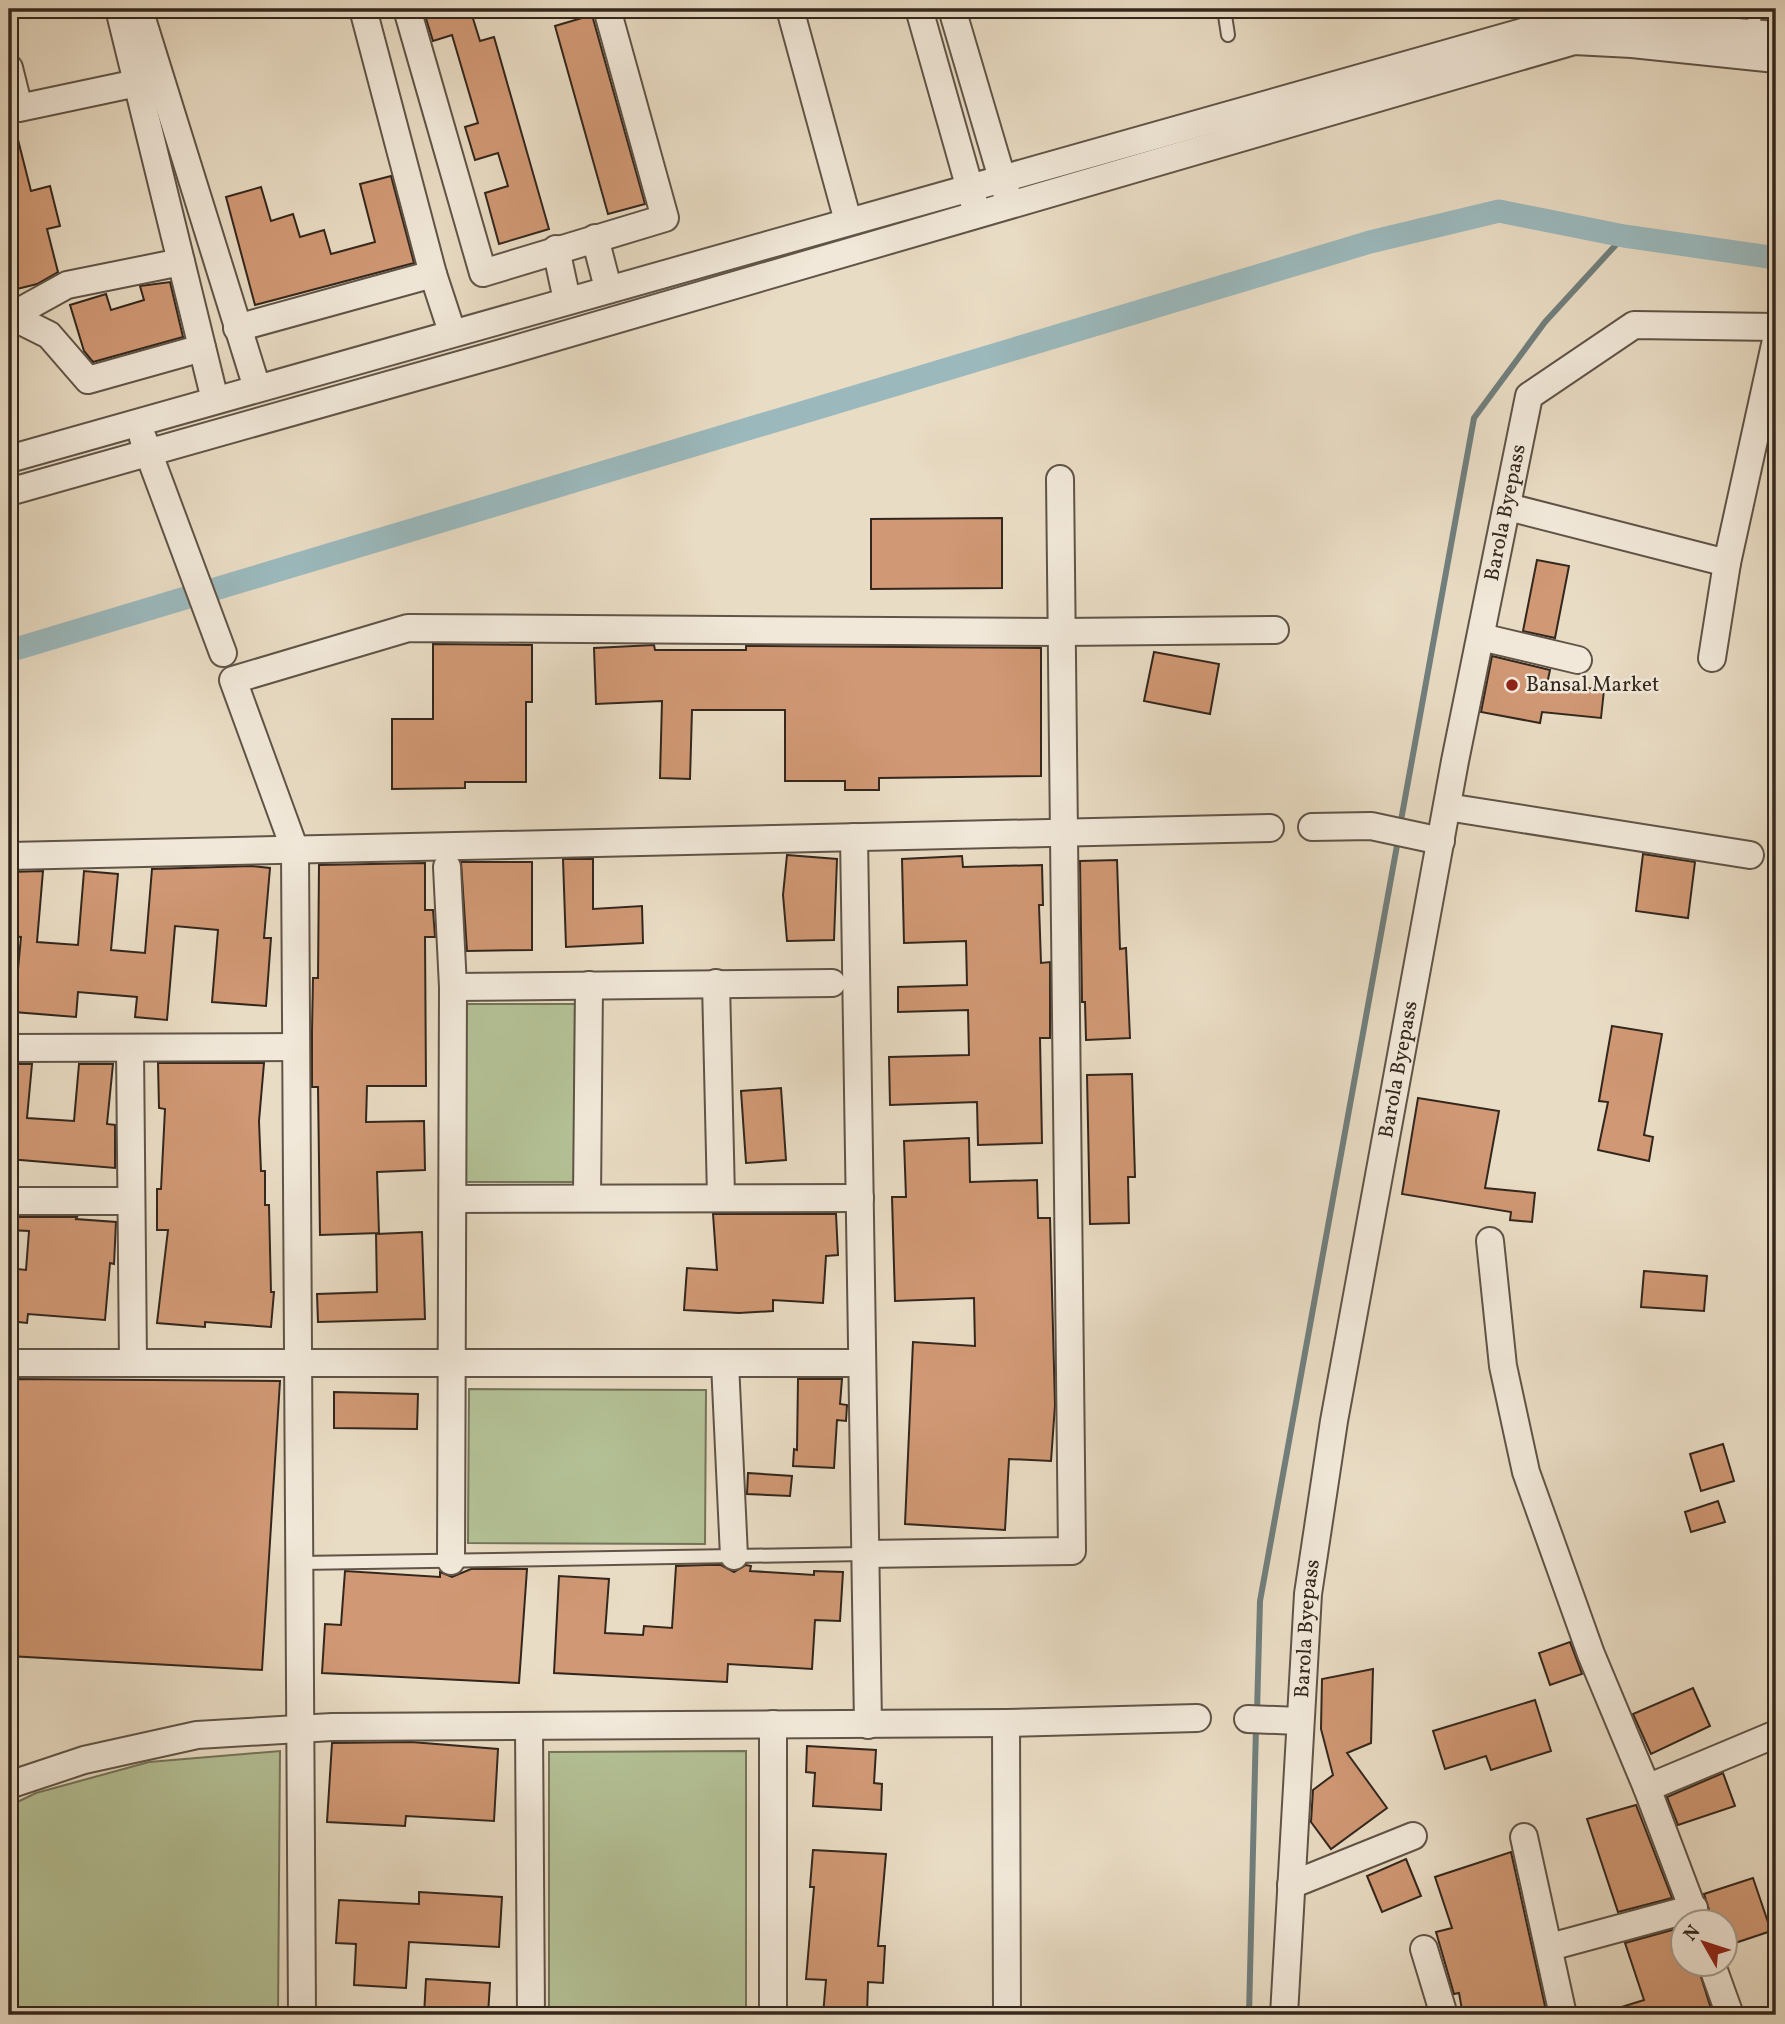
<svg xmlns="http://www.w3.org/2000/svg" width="1785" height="2024" font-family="Vollkorn,serif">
<rect width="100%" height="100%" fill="#e9dcc4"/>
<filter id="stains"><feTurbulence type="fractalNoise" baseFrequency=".00286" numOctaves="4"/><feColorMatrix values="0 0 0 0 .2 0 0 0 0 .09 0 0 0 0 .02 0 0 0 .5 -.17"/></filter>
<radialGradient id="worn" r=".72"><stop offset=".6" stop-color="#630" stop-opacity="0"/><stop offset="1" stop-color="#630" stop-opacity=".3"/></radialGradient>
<g fill="#b4c196" stroke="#74745a" stroke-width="2">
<polygon points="465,1004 575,1004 574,1182 464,1182"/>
<polygon points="469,1389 706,1390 705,1544 468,1543"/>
<polygon points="280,1751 278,2015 9,2015 9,1806 36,1793 149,1762"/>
<polygon points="746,1751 746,2015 549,2015 549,1752"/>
</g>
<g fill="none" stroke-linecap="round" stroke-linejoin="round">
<g stroke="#717f7d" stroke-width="6">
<polyline points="1400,826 1474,418 1545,322 1624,236"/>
<polyline points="1257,1712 1260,1601 1398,840"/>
<polyline points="1249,2015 1256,1727"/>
</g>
<polyline stroke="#9bb9bd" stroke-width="23" points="9,651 1370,242 1499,211 1624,236 1776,258"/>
</g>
<g fill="#d09874" stroke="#33271d" stroke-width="2">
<polygon points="423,9 470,9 480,41 494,37 549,229 499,244 485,193 508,186 498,153 475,160 465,127 478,123 452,35 433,41"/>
<polygon points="592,15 645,204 608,214 555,26"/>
<polygon points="9,128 15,128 31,191 50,186 60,226 47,229 58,272 37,284 9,291"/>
<polygon points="391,176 414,263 255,305 226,197 261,187 271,221 293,214 300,237 324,230 331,254 375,242 360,184"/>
<polygon points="170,282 183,337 93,362 84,351 70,305 106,294 111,310 144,300 140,286"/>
<polygon points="1002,518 1002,588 871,589 871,519"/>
<polygon points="1537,560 1569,566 1555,638 1523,631"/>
<polygon points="433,644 532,645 532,702 526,702 526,782 465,782 465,788 392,789 392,719 433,719"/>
<polygon points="654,645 655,650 746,650 746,646 1041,648 1041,776 879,778 879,790 845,790 845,781 785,781 785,710 692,710 690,779 660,778 662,701 596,704 594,648"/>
<polygon points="1154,652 1219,664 1210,714 1144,701"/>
<polygon points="1492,656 1550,670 1547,684 1604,690 1601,718 1542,712 1540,723 1481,712"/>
<polygon points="1643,854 1695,862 1688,918 1636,911"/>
<polygon points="787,855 837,859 834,940 787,941 783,895"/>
<polygon points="962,856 963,867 1042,865 1043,905 1039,905 1041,963 1050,962 1050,1038 1040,1038 1042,1143 978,1145 977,1102 890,1105 889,1057 969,1055 968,1010 898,1012 898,987 967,985 966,941 904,943 902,859"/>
<polygon points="563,859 593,859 593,909 642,906 643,943 566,947"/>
<polygon points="1117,860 1120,949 1126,948 1130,1038 1086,1040 1085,1002 1082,1002 1080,861"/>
<polygon points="461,862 532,862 532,950 467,951"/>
<polygon points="425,863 425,910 433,910 435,937 425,937 426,1086 367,1086 366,1122 424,1121 425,1170 377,1172 379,1233 320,1235 318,1087 312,1087 312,1031 313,978 318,978 319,865"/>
<polygon points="252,866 270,868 264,938 271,938 266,1006 212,1002 218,930 175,926 167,1020 135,1017 137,997 78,992 76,1017 14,1012 21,937 9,936 9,872 43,871 37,942 78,945 84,871 118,874 111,950 145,953 152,869"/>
<polygon points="1612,1026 1662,1034 1644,1135 1653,1137 1649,1161 1598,1150 1608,1102 1599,1101"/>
<polygon points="158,1063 264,1063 259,1121 261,1171 265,1171 265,1205 269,1205 271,1292 274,1292 271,1327 205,1322 205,1327 157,1323 168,1230 157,1230 157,1189 161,1189 165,1109 159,1108"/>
<polygon points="9,1064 32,1064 27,1118 74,1121 79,1064 113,1064 107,1124 115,1125 115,1168 9,1159"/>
<polygon points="1132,1074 1135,1177 1128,1177 1129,1223 1090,1224 1087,1075"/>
<polygon points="781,1088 786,1160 746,1163 741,1091"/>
<polygon points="1418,1098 1499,1111 1485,1188 1535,1193 1532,1222 1510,1220 1511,1212 1402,1194"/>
<polygon points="969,1138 970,1182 1037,1180 1038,1218 1050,1218 1055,1405 1051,1461 1009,1459 1005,1530 905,1524 913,1342 975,1346 974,1298 895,1301 892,1197 906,1197 904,1141"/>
<polygon points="713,1214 836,1214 838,1255 826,1256 823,1303 773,1300 773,1311 739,1313 684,1310 687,1268 717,1270"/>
<polygon points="9,1217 77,1217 76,1219 116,1222 114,1264 110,1263 105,1320 28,1314 27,1323 9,1321 9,1268 26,1270 29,1231 9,1230"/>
<polygon points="422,1232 425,1319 318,1322 317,1294 377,1292 376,1234"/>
<polygon points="1644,1271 1707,1276 1704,1311 1641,1307"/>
<polygon points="12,1379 280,1381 262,1670 9,1656 9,1437"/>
<polygon points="798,1379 842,1379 840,1404 847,1405 846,1421 837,1420 834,1468 793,1466 794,1449 797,1450"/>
<polygon points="334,1392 418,1394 417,1429 334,1428"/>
<polygon points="1723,1444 1734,1481 1701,1491 1690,1454"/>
<polygon points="748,1473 792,1476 790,1496 747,1494"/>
<polygon points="1718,1501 1725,1522 1691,1532 1685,1512"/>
<polygon points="706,1565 721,1565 734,1572 746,1565 751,1566 750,1571 814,1575 814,1571 843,1572 840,1621 815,1620 812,1669 728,1664 727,1682 554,1673 559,1576 609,1579 605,1633 643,1635 644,1626 672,1628 676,1566"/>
<polygon points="471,1569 527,1569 519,1683 322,1673 325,1624 341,1625 345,1571 440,1577 440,1572 452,1577"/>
<polygon points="1570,1642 1582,1674 1550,1685 1539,1653"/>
<polygon points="1373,1669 1371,1743 1347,1753 1387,1808 1331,1849 1311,1822 1313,1790 1333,1775 1321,1729 1322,1679"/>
<polygon points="1693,1688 1710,1726 1651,1754 1633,1714"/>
<polygon points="1535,1700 1551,1751 1491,1770 1486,1756 1445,1769 1433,1731"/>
<polygon points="411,1742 498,1749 494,1821 406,1816 405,1826 327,1822 332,1743"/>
<polygon points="807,1746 876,1750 874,1783 882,1784 881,1810 813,1806 815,1773 806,1772"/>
<polygon points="1723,1773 1735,1806 1678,1825 1667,1797"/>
<polygon points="1636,1805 1672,1898 1618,1912 1587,1819"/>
<polygon points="813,1850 886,1854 878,1946 885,1946 883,1983 868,1982 867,2015 823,2015 826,1980 806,1979 814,1887 810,1887"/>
<polygon points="1511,1852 1547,2015 1463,2015 1459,1993 1454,1994 1436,1932 1452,1928 1435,1877"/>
<polygon points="1406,1859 1421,1896 1382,1912 1367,1876"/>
<polygon points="1753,1878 1771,1931 1726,1946 1726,1922 1713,1922 1704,1894"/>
<polygon points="419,1892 502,1897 499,1947 409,1942 406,1988 354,1985 356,1944 336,1943 339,1900 419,1904"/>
<polygon points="1683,1927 1684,1964 1697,1964 1713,2015 1610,2015 1609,2011 1644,2000 1625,1943"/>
<polygon points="426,1979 490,1983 488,2015 424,2015"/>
</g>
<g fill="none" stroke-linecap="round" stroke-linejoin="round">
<defs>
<g id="service">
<polyline points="1224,9 1228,35"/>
<polyline points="1752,33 1756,9"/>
<polyline points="299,1563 865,1554"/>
</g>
<g id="minor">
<polyline points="119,9 215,400"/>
<polyline points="139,9 257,388"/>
<polyline points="363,9 433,274 452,332"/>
<polyline points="407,9 483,273 665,218 607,9"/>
<polyline points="790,9 848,221"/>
<polyline points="919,9 974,203"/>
<polyline points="952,9 1007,195"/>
<polyline points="9,68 19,108 137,83"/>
<polyline points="595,238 608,288"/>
<polyline points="556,249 567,300"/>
<polyline points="9,315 49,335 88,380 202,348"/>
<polyline points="11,316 67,285 181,262"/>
<polyline points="237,328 433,274"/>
<polyline points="143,438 223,653"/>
<polyline points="9,459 1569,19 1776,35"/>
<polyline points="9,492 505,352 1574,41 1632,44 1776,59"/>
<polyline points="1508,507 1727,563 1776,340"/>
<polyline points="1481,637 1578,660"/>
<polyline points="1712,658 1727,563"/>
<polyline points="1447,807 1750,855"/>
<polyline points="1312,827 1371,826 1441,841"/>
<polyline points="854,837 868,1725"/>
<polyline points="9,856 1270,828"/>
<polyline points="447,867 453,987 451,1561"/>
<polyline points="716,983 721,1197"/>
<polyline points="453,987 832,983"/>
<polyline points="9,1048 296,1047"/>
<polyline points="130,1048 133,1363"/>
<polyline points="587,1198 589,985"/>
<polyline points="453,1199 860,1198"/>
<polyline points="9,1201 131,1201"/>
<polyline points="1490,1241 1503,1366 1526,1472 1591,1654 1647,1788"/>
<polyline points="9,1363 862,1363"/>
<polyline points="725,1363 734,1556"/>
<polyline points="865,1554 1072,1551 1060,479"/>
<polyline points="1248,1719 1299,1721"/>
<polyline points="1006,1723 1007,2015"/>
<polyline points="773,1724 773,2015"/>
<polyline points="529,1727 531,2015"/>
<polyline points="9,1785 84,1760 197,1735 332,1727 1006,1723 1197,1718"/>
<polyline points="1524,1837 1563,2015"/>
<polyline points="1291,1885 1413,1836"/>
<polyline points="1698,1923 1647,1788 1776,1734"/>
<polyline points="1550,1947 1694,1908"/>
<polyline points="1424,1949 1444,2015"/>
<polyline points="1712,1965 1730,2015"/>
<polyline points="302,2015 295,850 233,680 408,628 1061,632 1275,630"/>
<path id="s1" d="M1284 2015 1308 1594 1334 1421 1455 761 1529 396 1634 325 1776 327"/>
</g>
</defs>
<use href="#service" stroke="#605447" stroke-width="16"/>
<use href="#minor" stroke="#605447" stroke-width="30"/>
<use href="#service" stroke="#f1e8d9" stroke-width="12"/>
<use href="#minor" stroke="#f1e8d9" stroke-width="26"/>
</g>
<circle fill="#8f2418" stroke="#f1e8d9" stroke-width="2.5" cx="1512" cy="685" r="7"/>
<g text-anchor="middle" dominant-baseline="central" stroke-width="5" stroke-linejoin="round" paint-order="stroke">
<g font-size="21" fill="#33271d" stroke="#f1e8d9">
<text stroke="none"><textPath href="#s1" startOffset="1521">Barola Byepass</textPath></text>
<text stroke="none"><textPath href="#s1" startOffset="954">Barola Byepass</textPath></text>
<text stroke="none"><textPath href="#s1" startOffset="387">Barola Byepass</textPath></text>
</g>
<g font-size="21" fill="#33271d" stroke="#f1e8d9" text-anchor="start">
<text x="1526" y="685">Bansal Market</text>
</g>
</g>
<rect width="1785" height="2024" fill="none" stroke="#e9dcc4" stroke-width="35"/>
<rect x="10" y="10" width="1764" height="2003" fill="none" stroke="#33271d" stroke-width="3.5"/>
<rect x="18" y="18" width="1750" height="1989" fill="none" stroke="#33271d" stroke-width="2"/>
<g transform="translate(1704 1943) rotate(309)"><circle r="33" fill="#f1e8d9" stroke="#a59b8e" stroke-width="2"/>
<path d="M0-5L12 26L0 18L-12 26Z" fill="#8f2418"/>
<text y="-10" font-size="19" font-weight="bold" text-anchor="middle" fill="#33271d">N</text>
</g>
<rect width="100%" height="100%" filter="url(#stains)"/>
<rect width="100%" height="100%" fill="url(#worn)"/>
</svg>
